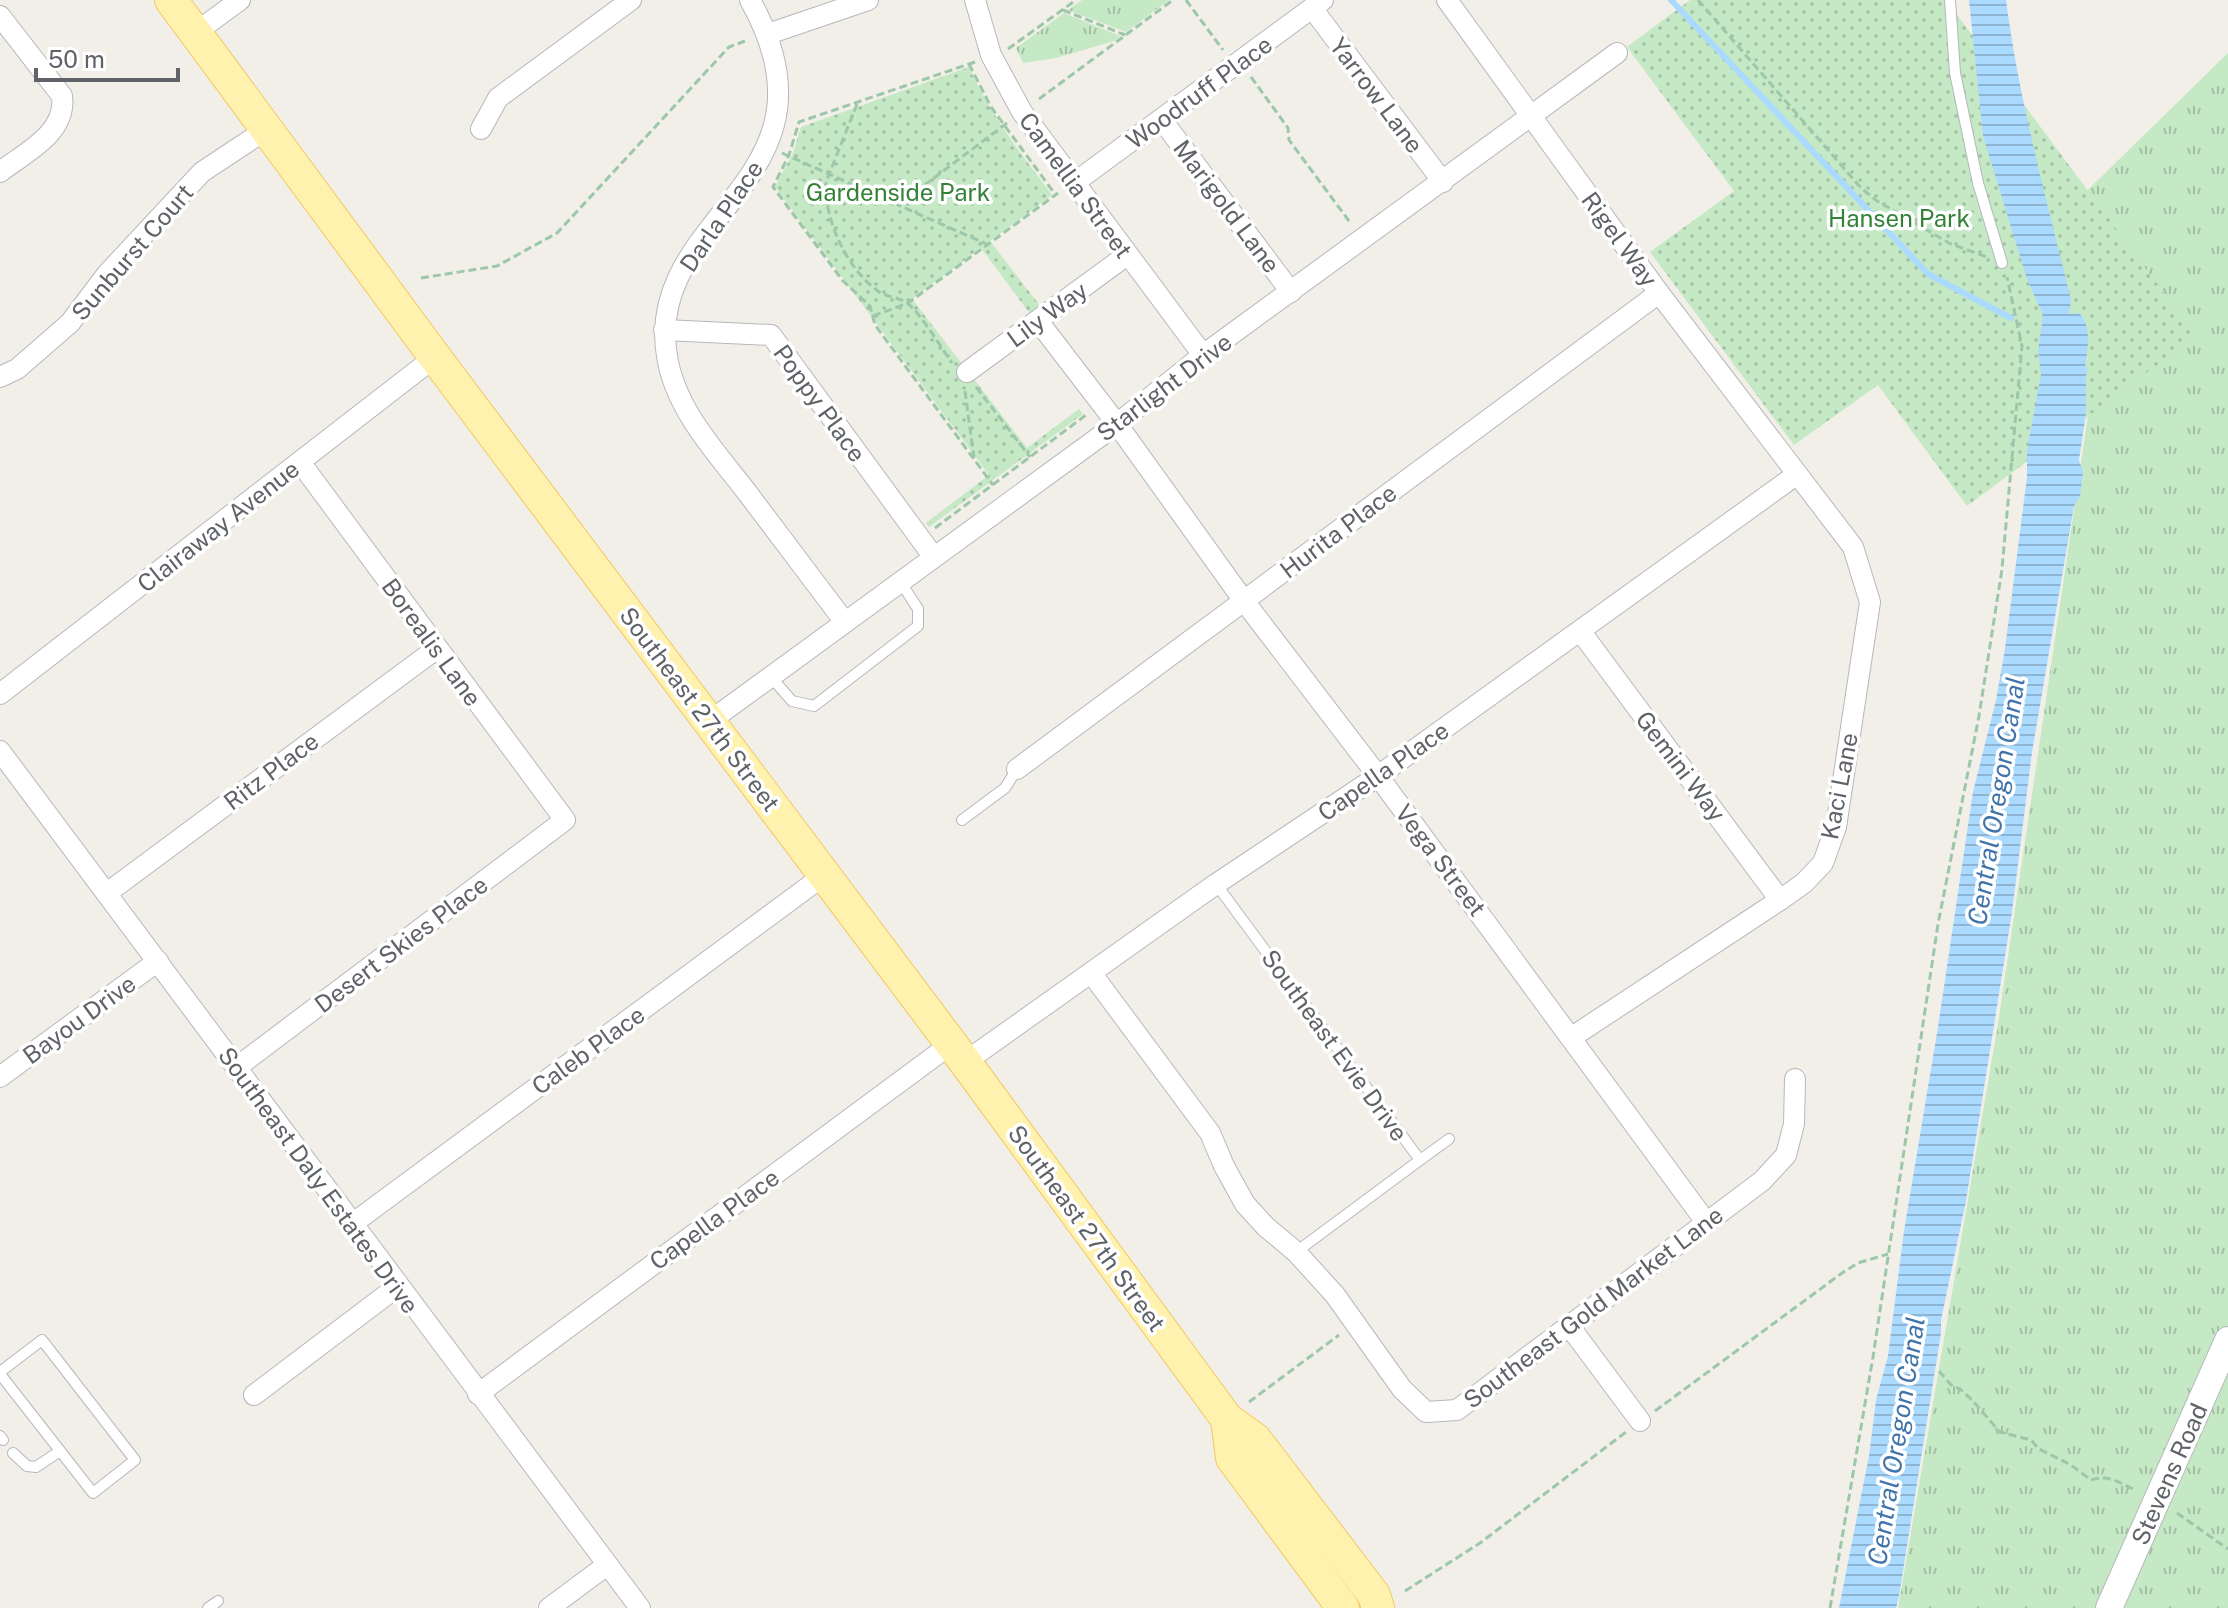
<svg xmlns="http://www.w3.org/2000/svg" width="2228" height="1608" font-family="'Public Sans',sans-serif">
<defs>
<pattern id="grass-tufts" width="24" height="20" patternUnits="userSpaceOnUse" patternTransform="scale(2)"><rect width="24" height="20" fill="#c5e8c5"/><path d="M3 7l-1-3M5 7V3M7 7l1-3M15 17l-1-3M17 17v-4M19 17l1-3" fill="none" stroke="#a3c0a4"/></pattern>
<pattern id="park-dots" width="8" height="8" patternUnits="userSpaceOnUse" patternTransform="scale(2)"><rect width="8" height="8" fill="#c5e8c5"/><path d="M2 2h.1M6 6h.1" fill="none" stroke="#a3c0a4" stroke-width="1.8" stroke-linecap="round"/></pattern>
<pattern id="water-rules" width="6" height="5" patternUnits="userSpaceOnUse" patternTransform="scale(2)"><rect width="6" height="5" fill="#aadaff"/><path d="M0 2.5h6" fill="none" stroke="#8eb4d2"/></pattern>
</defs>
<rect width="100%" height="100%" fill="#f1efe8"/>
<g fill="url(#grass-tufts)">
<polygon points="1082,0 1169,0 1126,32 1068,10"/>
<polygon points="1064,13 1120,36 1114,41 1056,58 1023,63 1016,48"/>
<polygon points="2228,53 2228,1608 1898,1608 1998,1024 2098,348 2056,221"/>
</g>
<g fill="url(#park-dots)">
<polygon points="1690,0 1946,0 2196,336 1967,506 1878,385 1794,445 1650,252 1734,191 1627,47"/>
<path d="M969 67C990 114 1021 154 1052 195L990 241 1041 307 1031 315 981 248 912 299 1027 448 1079 409 1083 414 929 527 926 523 989 475 775 187 793 153 801 127Z"/>
</g>
<path fill="url(#water-rules)" d="M1969 0H2006C2019 101 2047 201 2071 300L2069 314 2079 313C2093 327 2087 350 2085 368L2088 367 2086 376V413L2079 460 2083 472 2080 496 2074 506 2032 752 2012 912 1966 1201 1941 1320V1333L1899 1596 1896 1608H1839L1869 1456 1876 1400 1888 1356 1904 1231 1938 1027 1973 792 1996 700 2005 649 2027 477V450L2041 375 2038 351 2043 315 2027 279 1983 136Z"/>
<g fill="none" stroke-linecap="round" stroke-linejoin="round">
<polyline stroke="#aadaff" stroke-width="6" points="1671,0 1928,274 2011,318"/>
<defs>
<g id="service">
<polyline points="1950,0 1955,73 1978,183 2002,263"/>
<polyline points="770,676 792,701 814,706 918,626 918,609 900,581"/>
<polyline points="962,820 1005,788 1017,769"/>
<polyline points="1216,884 1420,1160 1296,1252"/>
<polyline points="1420,1160 1449,1139"/>
<polyline points="0,1372 42,1340 135,1460 93,1493 0,1374"/>
<polyline points="0,1436 3,1440"/>
<polyline points="13,1453 27,1466 36,1467 60,1451"/>
<polyline points="208,1608 218,1601"/>
</g>
<g id="minor">
<path d="M750 0C852 181 643 214 667 356 675 410 718 454 749 495 781 537 812 579 844 621"/>
<polyline points="975,0 991,55 1022,112 1203,355"/>
<polyline points="1447,0 1659,293 1853,547 1870,602 1836,827 1823,863 1804,883 1780,900 1572,1037"/>
<polyline points="1312,8 1443,182"/>
<path d="M0 16 62 96C67 133 26 152 0 172"/>
<polyline points="195,33 240,0"/>
<polyline points="768,34 868,0"/>
<polyline points="1162,120 1291,292"/>
<polyline points="481,129 498,98 631,0"/>
<polyline points="1074,183 1323,0"/>
<polyline points="1038,321 1117,424 1244,601 1378,776 1706,1222"/>
<polyline points="664,330 771,335 933,556"/>
<polyline points="967,372 1127,255"/>
<polyline points="0,377 17,369 70,323 107,274 202,172 267,129"/>
<polyline points="1581,632 1780,900"/>
<polyline points="0,694 435,357"/>
<polyline points="710,721 1117,424 1203,355 1617,53"/>
<polyline points="0,751 640,1608"/>
<polyline points="1017,769 1659,293"/>
<polyline points="107,893 436,649"/>
<polyline points="1092,974 1210,1133 1224,1166 1245,1204 1266,1227 1296,1252 1335,1295 1402,1389 1426,1412 1457,1410 1762,1181 1786,1155 1794,1124 1795,1079"/>
<polyline points="965,1062 1216,884 1378,776 1796,475"/>
<polyline points="237,1067 565,820 300,462"/>
<polyline points="0,1077 158,961"/>
<polyline points="352,1224 823,876"/>
<polyline points="1570,1327 1640,1421"/>
<polyline points="478,1394 951,1044"/>
<polyline points="254,1395 398,1286"/>
<polyline points="549,1608 607,1565"/>
</g>
<polyline id="tertiary" points="2109,1608 2228,1340"/>
<g id="primary">
<polyline points="171,0 435,357 965,1062 1227,1419 1255,1439 1374,1595 1378,1608"/>
<polyline points="1227,1419 1232,1458 1343,1608"/>
</g>
</defs>
<use href="#service" stroke="#b5b8bc" stroke-width="12"/>
<use href="#minor" stroke="#b5b8bc" stroke-width="22"/>
<use href="#tertiary" stroke="#b5b8bc" stroke-width="28"/>
<use href="#primary" stroke="#f2c960" stroke-width="34"/>
<g stroke="#9cc7a9" stroke-width="3" stroke-dasharray="8 4" stroke-linecap="butt">
<polyline points="1186,0 1223,50"/>
<polyline points="1698,0 1861,188 1877,201 1951,244 1987,257"/>
<polyline points="1063,10 1125,35"/>
<polyline points="1008,49 1076,0"/>
<polyline points="975,62 799,122 789,155 773,187 843,281 870,306 875,325 993,485"/>
<polyline points="969,64 991,107 1055,194"/>
<polyline points="1251,77 1288,128 1289,140 1349,221"/>
<polyline points="1039,99 1173,0"/>
<path d="M857 104 826 182C824 220 847 269 878 291 886 297 898 297 907 303 919 311 942 349 952 363"/>
<polyline points="782,153 858,187"/>
<polyline points="989,245 898,205 1007,123"/>
<polyline points="421,278 497,266 557,233 729,47 745,41"/>
<polyline points="873,316 908,303 1058,193"/>
<polyline points="976,387 1030,457"/>
<polyline points="965,391 974,458"/>
<polyline points="935,528 1086,415"/>
<path d="M1939 1371 1951 1385 1960 1389 1972 1400 2000 1432 2031 1440 2039 1449 2071 1465 2091 1480C2108 1474 2120 1483 2135 1490"/>
<polyline points="1249,1402 1339,1335"/>
<polyline points="1655,1411 1842,1273 1858,1263 1888,1254"/>
<polyline points="2177,1513 2228,1549"/>
<polyline points="1405,1591 1480,1543 1626,1432"/>
<polyline points="1830,1608 1873,1357 1938,924 1979,716 2002,569 2022,346 2007,277"/>
</g>
<use href="#service" stroke="#fff" stroke-width="10"/>
<use href="#minor" stroke="#fff" stroke-width="20"/>
<use href="#tertiary" stroke="#fff" stroke-width="26"/>
<use href="#primary" stroke="#fff2af" stroke-width="32"/>
</g>
<g text-anchor="middle" dominant-baseline="central" stroke-width="7" stroke-linejoin="round" paint-order="stroke">
<g font-size="24" fill="#5f6368" stroke="#fff">
<text transform="translate(1199 92) rotate(-36)">Woodruff Place</text>
<text transform="translate(1377 95) rotate(53)">Yarrow Lane</text>
<text transform="translate(1076 185) rotate(54)">Camellia Street</text>
<text transform="translate(1227 206) rotate(53)">Marigold Lane</text>
<text transform="translate(721 216) rotate(-56)">Darla Place</text>
<text transform="translate(1620 239) rotate(54)">Rigel Way</text>
<text transform="translate(132 252) rotate(-49)">Sunburst Court</text>
<text transform="translate(1047 314) rotate(-36)">Lily Way</text>
<text transform="translate(1164 387) rotate(-37)">Starlight Drive</text>
<text transform="translate(820 403) rotate(54)">Poppy Place</text>
<text transform="translate(218 526) rotate(-38)">Clairaway Avenue</text>
<text transform="translate(1338 531) rotate(-37)">Hurita Place</text>
<text transform="translate(432 642) rotate(54)">Borealis Lane</text>
<text transform="translate(700 709) rotate(53)">Southeast 27th Street</text>
<text transform="translate(1681 766) rotate(53)">Gemini Way</text>
<text transform="translate(271 771) rotate(-37)">Ritz Place</text>
<text transform="translate(1383 771) rotate(-35)">Capella Place</text>
<text transform="translate(1839 786) rotate(-79)">Kaci Lane</text>
<text transform="translate(1441 860) rotate(53)">Vega Street</text>
<text transform="translate(401 944) rotate(-37)">Desert Skies Place</text>
<text transform="translate(79 1019) rotate(-36)">Bayou Drive</text>
<text transform="translate(1335 1045) rotate(54)">Southeast Evie Drive</text>
<text transform="translate(588 1050) rotate(-36)">Caleb Place</text>
<text transform="translate(319 1180) rotate(54)">Southeast Daly Estates Drive</text>
<text transform="translate(714 1219) rotate(-36)">Capella Place</text>
<text transform="translate(1087 1228) rotate(54)">Southeast 27th Street</text>
<text transform="translate(1593 1307) rotate(-37)">Southeast Gold Market Lane</text>
<text transform="translate(2169 1474) rotate(-66)">Stevens Road</text>
</g>
<g font-size="24" fill="#348238" stroke="#fff">
<text x="898" y="192">Gardenside Park</text>
<text x="1899" y="218">Hansen Park</text>
</g>
<g font-size="26" font-style="italic" fill="#4174aa" stroke="#fff">
<text transform="translate(1996 801) rotate(-81)">Central Oregon Canal</text>
<text transform="translate(1896 1441) rotate(-81)">Central Oregon Canal</text>
</g>
</g>
<path d="M36 68v12h142v-12" fill="none" stroke="#5f6368" stroke-width="4"/>
<text x="48" y="68" font-size="24" fill="#5f6368" stroke="#ffffff" stroke-width="6" paint-order="stroke">50 m</text>
</svg>
